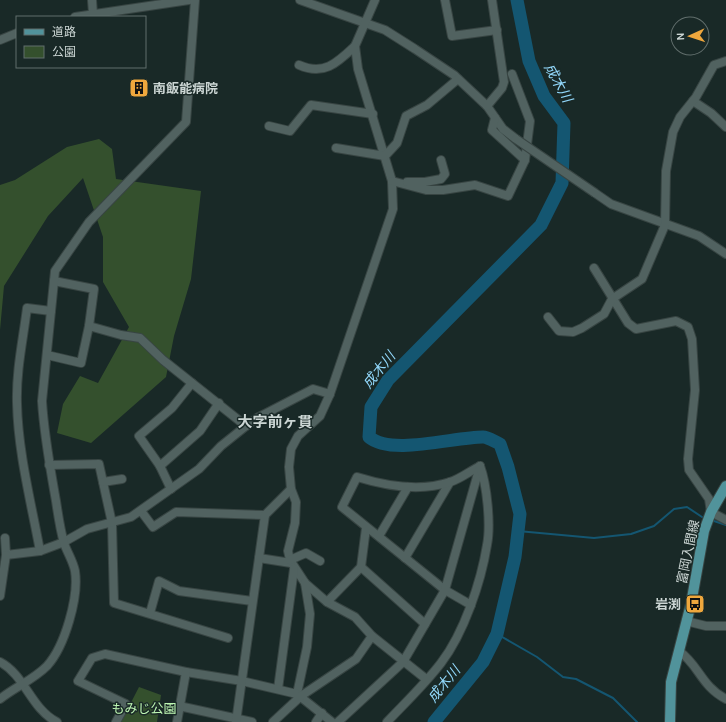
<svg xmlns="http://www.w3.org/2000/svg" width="726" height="722" font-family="Karla,'Noto Sans JP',sans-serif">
<rect width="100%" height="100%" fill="#192927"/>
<g fill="#34502d">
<polygon points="99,139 112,149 116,179 201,191 191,279 174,336 166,377 91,443 57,433 63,404 80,376 98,383 129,327 103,282 103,237 83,178 48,216 4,286 0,330 0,185 15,180 67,147"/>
<polygon points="139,687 161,695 157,722 121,722"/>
</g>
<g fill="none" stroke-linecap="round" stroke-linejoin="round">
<g stroke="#145671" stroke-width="2">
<polyline points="714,521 726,525"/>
<polyline points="518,531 594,538 631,534 654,526 674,509 687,507 702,517"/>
<polyline points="497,634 537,657 563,677 576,679 613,698 637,722"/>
</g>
<path stroke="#145671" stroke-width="13" d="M434 722 483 662 497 634 515 557 520 514 508 467 500 444C495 442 488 437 483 437 454 437 391 456 369 437L371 407 388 380 541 225 562 183 564 123 544 96 529 61 517 0"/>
<defs>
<g id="minor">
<polyline points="92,0 93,14"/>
<polyline points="300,0 385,30 415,49 454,75 487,106 503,129 516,139"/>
<polyline points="375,0 355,46 358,69 392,181 393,209 330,394 320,416 298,436 291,449 289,467 291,489 296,502 295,523 288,551 290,560 305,583 327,602 355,617 372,636 426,679"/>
<polyline points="445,0 452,36 497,30"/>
<polyline points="75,17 189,0"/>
<polyline points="0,40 17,33"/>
<path d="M299 65C324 76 337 63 355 46"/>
<polyline points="512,74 530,121 525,160"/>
<polyline points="693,101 711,113 726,127"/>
<polyline points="487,106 502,88 504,82 492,0"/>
<polyline points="269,126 290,131 311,105 373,114"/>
<polyline points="336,148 385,156 397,143 406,116 427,105 458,79"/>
<polyline points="392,181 426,190 443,190 475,185 508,196 525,160 492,130 495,118"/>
<polyline points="407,182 425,182 441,179 445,174 441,160"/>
<polyline points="595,193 611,204 699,236 726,254"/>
<polyline points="594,268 628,323 636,329 676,321 688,327 692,339 695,390 688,459 689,470 709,499 711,512 726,520"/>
<polyline points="548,317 559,331 573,332 582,328 604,314 612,299 642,279 665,225 666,171 673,132 680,117 696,97 714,65 726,61"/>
<polyline points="89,326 121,335 140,338 163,360 246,426"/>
<polyline points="47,355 81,363 89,326 94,289 54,281"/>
<polyline points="49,465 99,464 112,523 114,603 228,638"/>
<polyline points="160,466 200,431 219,403"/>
<polyline points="103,482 122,479"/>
<polyline points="171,489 160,466 139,436 172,408 192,383"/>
<polyline points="141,511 153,527 176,512 265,515"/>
<polyline points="379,536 408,487"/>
<polyline points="5,538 6,555 40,551 64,542 87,529 131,517 199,469 221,446 246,426 257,418 313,389 330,394"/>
<path d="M40 551C31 502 18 452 17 403 16 371 23 340 27 308L51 311"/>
<polyline points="259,558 291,563"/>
<polyline points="405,558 450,482"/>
<polyline points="290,560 306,553 320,561"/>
<polyline points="361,567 425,624"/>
<polyline points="0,596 6,555"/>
<polyline points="327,602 361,567 366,528"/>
<path d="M471 605 445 590 342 507 357 477C386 486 420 492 450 482 460 479 470 471 480 466"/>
<polyline points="150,613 159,581 179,591 252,601"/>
<polyline points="686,621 706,626 726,626"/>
<path d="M679 651C699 665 701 686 726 699"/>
<path d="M0 662C25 675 31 709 57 722"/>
<polyline points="278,689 294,569"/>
<polyline points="297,694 307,647 310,614 305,583"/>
<path d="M0 699C15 687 33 680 47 666 65 646 79 597 75 571 73 561 67 552 64 543 60 529 58 514 56 501 50 467 44 435 42 401L55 271 89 222 186 122 195 0"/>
<polyline points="179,706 252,722"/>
<polyline points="116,722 126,704 78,681 92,658 105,654 186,672 242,681 297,694 332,722"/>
<polyline points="177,722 186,672"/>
<polyline points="236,722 265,515 291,489"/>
<polyline points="273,722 301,696 356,659 372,636"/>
<polyline points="316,722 322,713"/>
<polyline points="338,722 403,662 445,590 480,466"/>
<path d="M387 722C405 703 425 684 441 663 464 633 481 582 487 545 491 525 487 485 480 466"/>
</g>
<polyline id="major" points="670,722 671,682 691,604 704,531 711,512 726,486"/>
</defs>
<use href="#minor" stroke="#384543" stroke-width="10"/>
<use href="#major" stroke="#384543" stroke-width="12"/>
<use href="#minor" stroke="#516260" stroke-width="8"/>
<use href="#major" stroke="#51939b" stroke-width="10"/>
<defs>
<polyline id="minor-bridge" points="516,139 595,193"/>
</defs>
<use href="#minor-bridge" stroke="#384543" stroke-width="10" stroke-linecap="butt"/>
<use href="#minor-bridge" stroke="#516260" stroke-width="8"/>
</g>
<defs>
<symbol id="building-square" viewBox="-11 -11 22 22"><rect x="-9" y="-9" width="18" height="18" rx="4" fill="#efa73d" stroke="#192927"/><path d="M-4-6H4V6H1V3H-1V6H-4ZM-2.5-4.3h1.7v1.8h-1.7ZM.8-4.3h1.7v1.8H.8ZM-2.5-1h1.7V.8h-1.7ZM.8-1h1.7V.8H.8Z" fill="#111"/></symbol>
<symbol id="bus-square" viewBox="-11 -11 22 22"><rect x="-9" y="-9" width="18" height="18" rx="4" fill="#efa73d" stroke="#192927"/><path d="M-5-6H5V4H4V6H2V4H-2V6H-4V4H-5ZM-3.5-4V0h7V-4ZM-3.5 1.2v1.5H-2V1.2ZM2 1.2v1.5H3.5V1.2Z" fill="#111"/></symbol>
</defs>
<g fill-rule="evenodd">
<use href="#building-square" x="128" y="77" width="22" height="22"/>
<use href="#bus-square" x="684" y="593" width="22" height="22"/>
</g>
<g text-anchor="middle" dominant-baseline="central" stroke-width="3" stroke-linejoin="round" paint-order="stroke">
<g font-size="13" font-weight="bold" fill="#ccd6d4" stroke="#192927" text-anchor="start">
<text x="153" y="88">南飯能病院</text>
<text x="681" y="604" text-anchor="end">岩渕</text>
</g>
<g font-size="13" fill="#ccd6d4" stroke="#192927">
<text transform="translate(688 552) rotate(-78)">富岡入間線</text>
</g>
<g font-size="13" fill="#bef6b3" stroke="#192927">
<text x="144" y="708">もみじ公園</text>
</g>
<g font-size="14" font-style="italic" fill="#92d8fb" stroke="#192927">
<text transform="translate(558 83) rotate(61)">成木川</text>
<text transform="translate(379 370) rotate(-51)">成木川</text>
<text transform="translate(444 684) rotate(-51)">成木川</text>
</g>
<g font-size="15" font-weight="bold" fill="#ccd6d4" stroke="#192927">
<text x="275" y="422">大字前ヶ貫</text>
</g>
</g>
<rect x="16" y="16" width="130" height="52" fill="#192927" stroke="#616e6c"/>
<rect x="24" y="29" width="20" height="6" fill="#51939b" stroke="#616e6c"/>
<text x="52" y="36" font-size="12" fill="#ccd6d4">道路</text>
<rect x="24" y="46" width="20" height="12" fill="#34502d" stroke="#616e6c"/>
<text x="52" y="56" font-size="12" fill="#ccd6d4">公園</text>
<g transform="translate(690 36) rotate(267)"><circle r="19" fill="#192927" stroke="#616e6c"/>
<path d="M0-3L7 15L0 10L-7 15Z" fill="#efa73d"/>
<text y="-6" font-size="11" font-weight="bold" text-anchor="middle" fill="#ccd6d4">N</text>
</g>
</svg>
